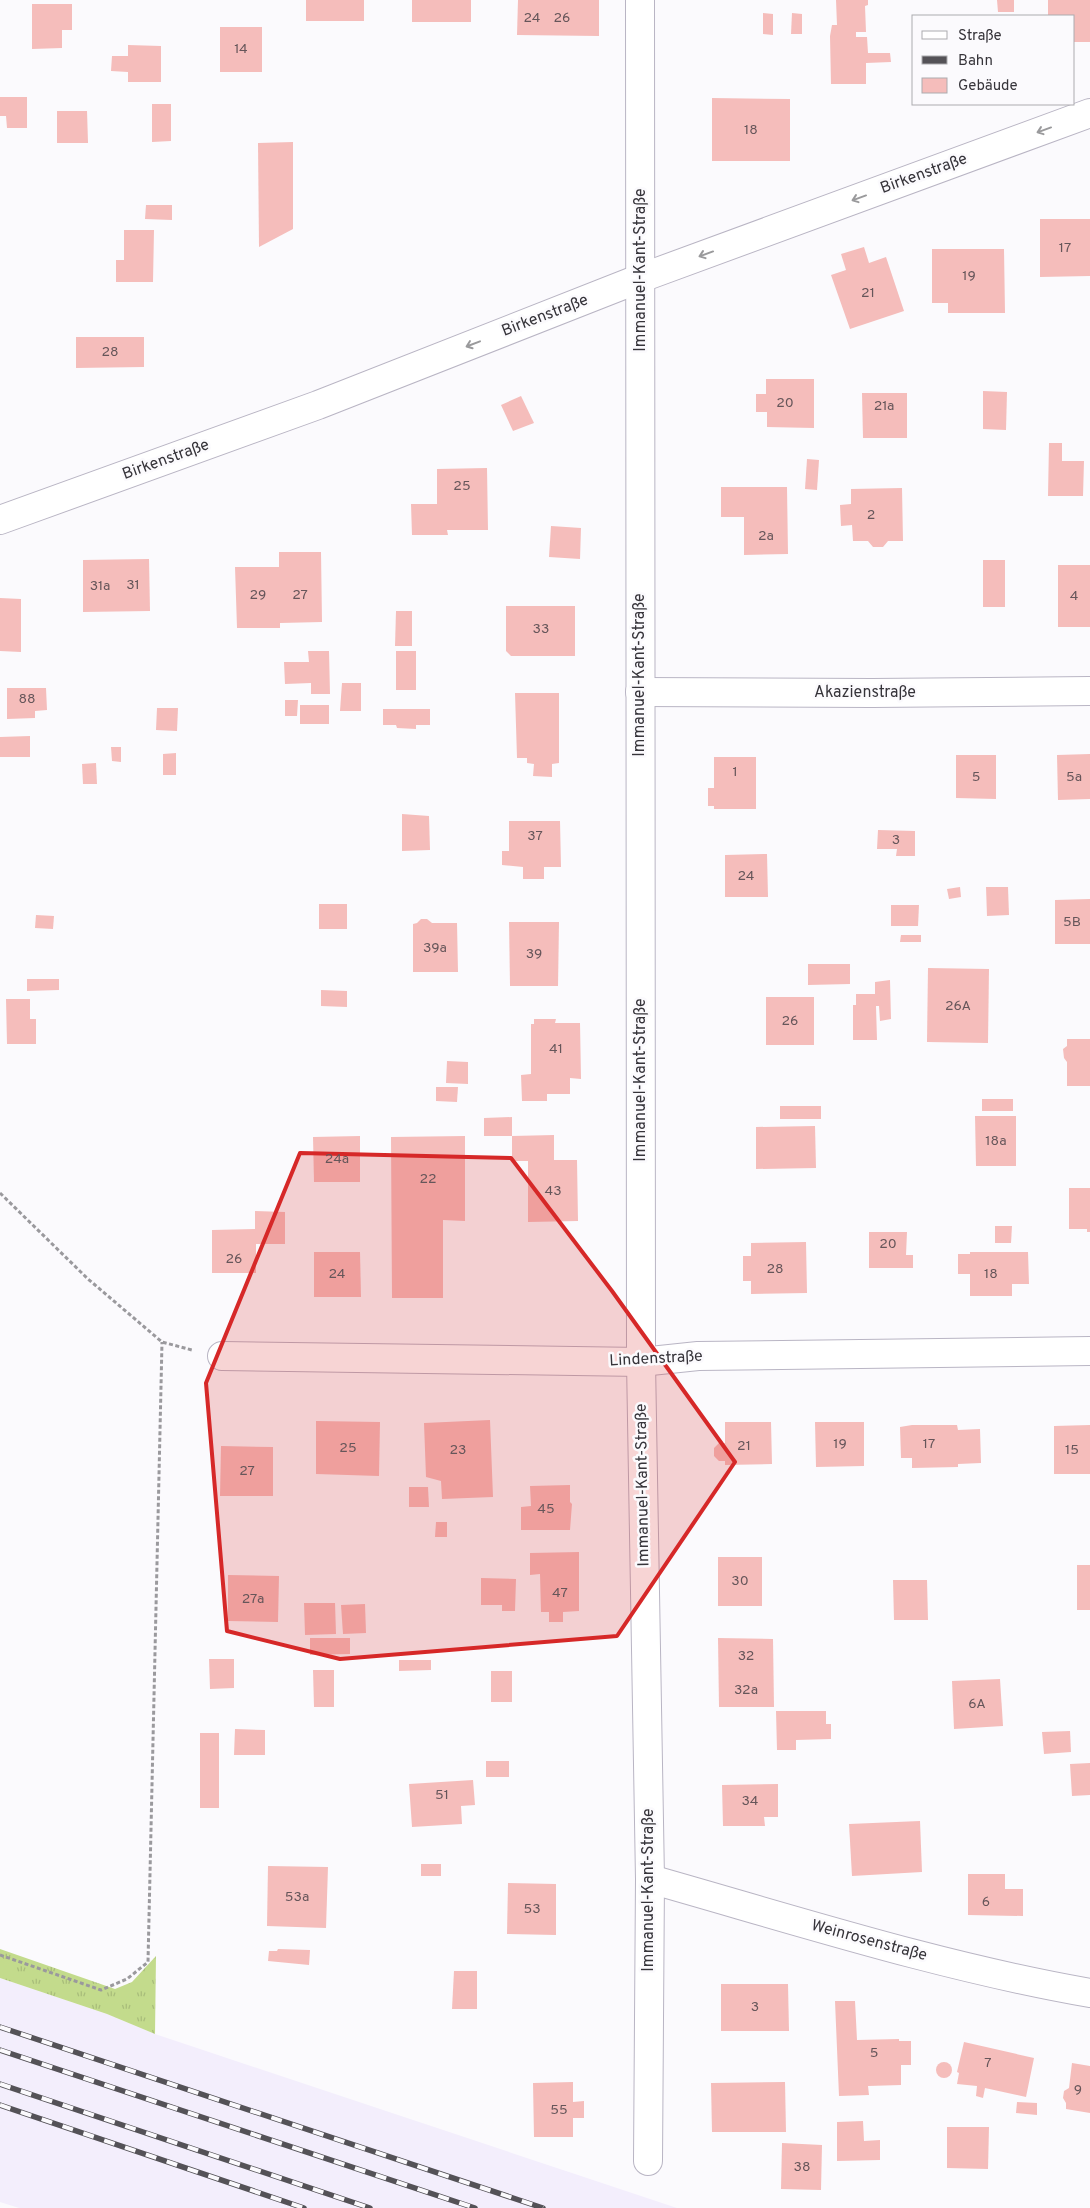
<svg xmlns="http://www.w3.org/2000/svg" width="1090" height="2208" font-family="Overpass,sans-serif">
<defs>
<pattern id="grass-tufts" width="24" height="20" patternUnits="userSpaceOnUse" patternTransform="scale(1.25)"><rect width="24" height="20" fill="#c3db8c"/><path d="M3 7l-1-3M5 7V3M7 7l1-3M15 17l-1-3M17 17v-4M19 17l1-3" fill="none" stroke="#a8bd7a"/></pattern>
</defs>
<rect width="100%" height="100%" fill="#fbfafd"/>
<polygon fill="#f3eefc" points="0,1978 107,2014 155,2034 677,2208 19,2208 0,2202"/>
<polygon fill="url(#grass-tufts)" points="0,1949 115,1989 132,1982 156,1956 155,2034 107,2014 0,1978"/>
<g fill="#f5bdbb">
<rect x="306" y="0" width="58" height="21"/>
<rect x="412" y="0" width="59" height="22"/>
<polygon points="518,0 599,0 599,36 517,35"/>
<polygon points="836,0 868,0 868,5 865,6 866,32 856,32 856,37 867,37 868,53 890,53 891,62 866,63 866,84 831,84 830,36 832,25 837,25"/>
<polygon points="997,0 1014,0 1014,12 998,12"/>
<polygon points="1048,0 1090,0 1090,42 1074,42 1074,16 1048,16"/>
<polygon points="32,4 72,4 72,30 62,30 62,48 32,49"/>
<polygon points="763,13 773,14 773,35 763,34"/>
<polygon points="792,13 802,14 802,34 791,34"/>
<rect x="220" y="27" width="42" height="45"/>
<polygon points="128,45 161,46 161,82 128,82 128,72 111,71 112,56 128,56"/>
<polygon points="0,97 27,97 27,128 7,128 6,116 0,116"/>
<polygon points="712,98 790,99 790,161 712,161"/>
<polygon points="152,104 171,104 171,141 152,142"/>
<polygon points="57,111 87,111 88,143 57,143"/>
<polygon points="293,142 293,229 259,247 258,143"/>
<polygon points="146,205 172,205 172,220 145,219"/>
<polygon points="1040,219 1090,219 1090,276 1040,277"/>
<polygon points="124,230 154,230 153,282 116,282 116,260 124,260"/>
<polygon points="864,247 869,263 886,257 904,311 850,329 831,275 846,270 841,254"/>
<polygon points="932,249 1004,249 1005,313 948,313 948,303 932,303"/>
<polygon points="76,337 144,337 144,367 76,368"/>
<polygon points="766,379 814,379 814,428 767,427 767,412 756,412 756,394 766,394"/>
<polygon points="983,391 1007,392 1006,430 983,429"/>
<polygon points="862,393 907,393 907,438 863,438"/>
<polygon points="521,396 534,423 513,431 501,405"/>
<polygon points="1049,443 1062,443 1062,461 1084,461 1083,496 1048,496"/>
<polygon points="807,459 819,460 817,490 805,489"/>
<polygon points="487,468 488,530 447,530 448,535 412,535 411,504 437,504 437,469"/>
<polygon points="721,487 787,487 788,554 744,555 744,517 721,517"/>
<polygon points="902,488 903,541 888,541 883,547 873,547 868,541 853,541 852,525 841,526 840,505 851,504 851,489"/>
<polygon points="551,526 581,528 580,559 549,557"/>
<polygon points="279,552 321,552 322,622 280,623 280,628 237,628 235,567 279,567"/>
<polygon points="149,559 150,611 83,612 83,560"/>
<rect x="983" y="560" width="22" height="47"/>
<rect x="1058" y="565" width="32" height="62"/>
<polygon points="0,598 21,599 21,652 0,651"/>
<polygon points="506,606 575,606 575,656 511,656 506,651"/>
<polygon points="396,611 412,611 412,646 395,646"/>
<polygon points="308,651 329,651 330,694 311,694 311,683 285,684 284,662 309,662"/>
<rect x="396" y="651" width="20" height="39"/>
<polygon points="342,683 361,683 361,711 340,711"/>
<polygon points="7,688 46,688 47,710 35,711 35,718 7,719"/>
<polygon points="515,693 559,693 559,763 552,764 552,777 533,776 534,764 527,763 527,758 517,758"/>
<polygon points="285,700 298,700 297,716 285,716"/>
<rect x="300" y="705" width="29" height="19"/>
<polygon points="157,708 178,708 177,731 156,730"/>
<polygon points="383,709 430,709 430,725 416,725 416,729 397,728 396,725 383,725"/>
<polygon points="30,736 30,757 0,757 0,737"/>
<polygon points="111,747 121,747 121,762 112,761"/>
<polygon points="176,753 176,775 163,775 163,754"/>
<polygon points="1090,754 1090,799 1058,800 1057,755"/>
<polygon points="956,755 996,755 996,799 956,798"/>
<polygon points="714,757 756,757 756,809 714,809 714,806 708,806 708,788 714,788"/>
<polygon points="96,763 97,784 83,784 82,764"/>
<polygon points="402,814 429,816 430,850 402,851"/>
<polygon points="509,821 560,821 561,867 544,867 544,879 523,879 523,867 502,865 502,851 509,851"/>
<polygon points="878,830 915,831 915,856 896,856 897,849 877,849"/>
<polygon points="767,854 768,897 725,897 725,855"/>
<polygon points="960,887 961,897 949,899 947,889"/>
<polygon points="986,887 1008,887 1009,915 987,916"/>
<polygon points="1090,899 1090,944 1055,944 1055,900"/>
<rect x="319" y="904" width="28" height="25"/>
<polygon points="891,905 919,905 918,926 891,926"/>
<polygon points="36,915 54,916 53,929 35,928"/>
<polygon points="421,919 427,919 432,923 457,923 458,972 413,972 413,924 417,923"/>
<polygon points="509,922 559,922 558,986 510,986"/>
<polygon points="901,935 921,935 921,942 900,942"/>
<polygon points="808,964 850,964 850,984 808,985"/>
<polygon points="928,968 989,969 988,1043 927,1042"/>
<polygon points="27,979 59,979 59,990 27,991"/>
<polygon points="890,980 891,1019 880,1021 879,1006 876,1006 877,1040 853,1040 853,1005 856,1005 856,994 875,994 875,982"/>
<polygon points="321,990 347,991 347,1007 321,1006"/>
<rect x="766" y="997" width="48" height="48"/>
<polygon points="6,999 30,999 30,1019 36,1019 36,1044 7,1044"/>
<polygon points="534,1019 556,1019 555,1023 580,1023 581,1079 570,1078 570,1094 547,1094 547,1101 522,1101 521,1075 531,1074 531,1024 534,1024"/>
<polygon points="1067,1039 1090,1039 1090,1086 1067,1086 1067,1062 1064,1058 1063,1049 1067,1046"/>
<polygon points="447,1061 468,1062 468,1084 446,1083"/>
<polygon points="436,1087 458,1087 457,1102 436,1101"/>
<rect x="982" y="1099" width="31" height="12"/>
<rect x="780" y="1106" width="41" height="13"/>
<polygon points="975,1116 1016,1116 1016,1166 976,1166"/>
<polygon points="512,1117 512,1136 484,1136 484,1118"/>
<polygon points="815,1126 816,1168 756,1169 756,1127"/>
<polygon points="554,1135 554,1160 577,1160 578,1221 528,1222 528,1161 512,1161 512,1136"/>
<polygon points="360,1136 360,1182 314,1182 313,1137"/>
<polygon points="465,1136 465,1221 443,1220 443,1298 392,1298 391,1137"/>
<polygon points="1069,1188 1090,1188 1090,1232 1087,1232 1087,1229 1069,1229"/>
<polygon points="255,1211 285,1212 285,1244 256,1244 256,1273 212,1273 212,1230 255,1229"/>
<polygon points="995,1226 1012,1226 1011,1243 995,1243"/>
<polygon points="869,1232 907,1232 906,1255 913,1255 913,1268 869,1268"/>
<polygon points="806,1242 807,1293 751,1294 751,1281 743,1281 743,1256 751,1256 751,1243"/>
<polygon points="314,1252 360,1252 361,1297 314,1297"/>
<polygon points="970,1252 1028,1252 1029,1284 1012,1284 1012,1296 970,1296 970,1274 958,1274 958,1254 970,1254"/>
<polygon points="490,1420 493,1497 442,1499 441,1481 426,1477 424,1423"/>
<polygon points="316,1421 380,1422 379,1476 316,1474"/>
<polygon points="725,1422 771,1422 772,1464 725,1465 725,1461 719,1461 714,1456 714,1448 719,1443 725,1443"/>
<polygon points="815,1422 864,1422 864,1466 816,1467"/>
<polygon points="912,1425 957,1425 958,1430 980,1429 981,1463 958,1464 958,1467 912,1468 912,1458 901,1458 900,1427"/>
<polygon points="1090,1425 1090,1474 1054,1474 1054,1426"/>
<polygon points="221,1446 273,1447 273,1496 220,1496"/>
<polygon points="570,1485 570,1502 572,1504 570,1530 521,1530 521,1507 531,1506 530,1486"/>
<polygon points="409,1487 428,1487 429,1507 409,1507"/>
<polygon points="436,1522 447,1522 447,1537 435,1537"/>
<polygon points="579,1552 579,1611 563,1612 563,1622 549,1622 549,1612 541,1612 540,1574 530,1575 530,1553"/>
<rect x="718" y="1557" width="44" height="49"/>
<rect x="1077" y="1565" width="13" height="45"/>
<polygon points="228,1575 279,1576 278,1622 228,1621"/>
<polygon points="481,1578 516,1579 515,1611 502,1611 502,1605 481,1605"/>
<polygon points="893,1580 927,1580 928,1620 894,1620"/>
<polygon points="304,1603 335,1603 336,1634 305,1635"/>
<polygon points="365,1604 366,1633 343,1634 341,1605"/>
<polygon points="310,1638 350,1638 350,1654 310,1655"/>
<polygon points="718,1638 773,1639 774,1707 719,1707"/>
<polygon points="209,1659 234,1659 234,1688 210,1689"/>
<polygon points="399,1660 431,1660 431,1670 399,1671"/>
<polygon points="313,1670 334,1670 334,1707 314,1707"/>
<rect x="491" y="1671" width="21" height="31"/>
<polygon points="1000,1679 1003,1726 954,1729 952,1681"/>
<polygon points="776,1711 826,1711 826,1724 831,1724 831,1739 796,1740 796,1750 777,1750"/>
<polygon points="235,1729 265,1730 265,1755 234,1755"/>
<polygon points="1070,1731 1071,1752 1044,1754 1042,1732"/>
<rect x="200" y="1733" width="19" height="75"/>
<rect x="486" y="1761" width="23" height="16"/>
<polygon points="1090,1763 1090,1795 1072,1796 1070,1764"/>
<polygon points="473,1780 475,1805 461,1806 462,1824 412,1827 409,1784"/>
<polygon points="778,1784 778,1817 764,1817 765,1826 723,1826 722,1785"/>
<polygon points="920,1821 922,1872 852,1876 849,1824"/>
<rect x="421" y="1864" width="20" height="12"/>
<polygon points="268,1866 328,1867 326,1928 267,1926"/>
<polygon points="968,1874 1005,1874 1005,1889 1023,1889 1023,1916 968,1915"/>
<polygon points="508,1883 556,1884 556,1935 507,1934"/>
<polygon points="278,1949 310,1950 309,1965 268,1961 269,1951 277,1951"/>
<polygon points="454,1971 477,1971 477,2009 452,2009"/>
<polygon points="721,1984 788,1984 789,2031 721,2031"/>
<polygon points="835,2001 855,2001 857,2040 899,2039 899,2041 911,2041 911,2065 901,2065 901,2085 868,2086 869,2095 839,2096"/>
<polygon points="964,2042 1034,2058 1026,2097 985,2088 983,2098 976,2096 977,2086 957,2084 959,2073 957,2072"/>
<circle cx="944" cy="2070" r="8"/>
<polygon points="1072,2063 1090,2066 1090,2113 1066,2109 1066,2103 1063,2098 1064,2091 1069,2088"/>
<polygon points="573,2082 573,2102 584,2101 584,2118 573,2118 573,2137 534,2137 533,2083"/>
<polygon points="785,2082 786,2132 712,2132 711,2083"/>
<polygon points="1017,2102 1037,2103 1037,2115 1016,2113"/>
<polygon points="863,2121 864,2141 880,2140 880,2160 837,2161 837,2122"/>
<polygon points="947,2127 989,2127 988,2169 947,2168"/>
<polygon points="782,2143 822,2145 821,2190 781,2189"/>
</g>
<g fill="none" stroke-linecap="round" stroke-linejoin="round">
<defs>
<g id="street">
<polyline points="640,0 641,1362 650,1879 648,2161"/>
<polyline points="0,520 318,405 641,278 1090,113"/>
<polyline points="640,692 872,693 1090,691"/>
<polyline points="222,1356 641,1362 698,1356 1090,1351"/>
<path d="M650 1879C795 1920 941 1967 1090 1993"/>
</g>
</defs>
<use href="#street" stroke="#b9b5c4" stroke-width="30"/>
<g stroke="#9a999d" stroke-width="3" stroke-dasharray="4 2.5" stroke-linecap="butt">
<polyline points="0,1193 88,1279 162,1342 192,1350"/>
<polyline points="0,1955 101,1990 127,1979 148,1962 162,1342"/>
</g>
<use href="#street" stroke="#fff" stroke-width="28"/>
<defs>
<g id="rail">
<polyline points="0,2027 543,2208"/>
<polyline points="0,2050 475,2208"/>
<polyline points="0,2084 370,2208"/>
<polyline points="0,2105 304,2208"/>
</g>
</defs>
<use href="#rail" stroke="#545257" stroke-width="5.5"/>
<use href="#rail" stroke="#fbfafd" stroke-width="4" stroke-dasharray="11" stroke-linecap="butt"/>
</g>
<defs><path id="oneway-shaft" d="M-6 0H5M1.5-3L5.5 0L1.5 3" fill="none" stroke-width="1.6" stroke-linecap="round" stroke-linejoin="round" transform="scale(1.25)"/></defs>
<g stroke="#9a9a9c">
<use href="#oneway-shaft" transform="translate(1044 130) rotate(160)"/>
<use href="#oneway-shaft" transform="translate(859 198) rotate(160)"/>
<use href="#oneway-shaft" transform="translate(706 254) rotate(160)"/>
<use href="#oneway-shaft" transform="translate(473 344) rotate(159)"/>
</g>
<path fill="#d62828" fill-opacity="0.2" stroke="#d62828" stroke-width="4" stroke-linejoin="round" d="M300 1153 511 1158 612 1291 735 1462 617 1636 340 1659 227 1631 206 1383Z"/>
<g text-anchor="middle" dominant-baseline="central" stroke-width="5" stroke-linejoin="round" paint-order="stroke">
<g font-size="14" fill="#66565a">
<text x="532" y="18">24</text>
<text x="562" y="18">26</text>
<text x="241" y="49">14</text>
<text x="751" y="130">18</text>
<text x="1065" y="248">17</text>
<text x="969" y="276">19</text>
<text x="868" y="293">21</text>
<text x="110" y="352">28</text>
<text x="785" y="403">20</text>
<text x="884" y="406">21a</text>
<text x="462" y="486">25</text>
<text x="871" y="515">2</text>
<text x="766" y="536">2a</text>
<text x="133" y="585">31</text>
<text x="100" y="586">31a</text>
<text x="258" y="595">29</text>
<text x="300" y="595">27</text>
<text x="1074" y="596">4</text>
<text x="541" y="629">33</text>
<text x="27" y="699">88</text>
<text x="735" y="772">1</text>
<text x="976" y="777">5</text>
<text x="1074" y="777">5a</text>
<text x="535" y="836">37</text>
<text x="896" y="840">3</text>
<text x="746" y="876">24</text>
<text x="1072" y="922">5B</text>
<text x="435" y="948">39a</text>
<text x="534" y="954">39</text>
<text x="958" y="1006">26A</text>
<text x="790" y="1021">26</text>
<text x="556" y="1049">41</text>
<text x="996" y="1141">18a</text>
<text x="337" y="1159">24a</text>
<text x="428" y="1179">22</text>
<text x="553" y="1191">43</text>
<text x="888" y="1244">20</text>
<text x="234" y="1259">26</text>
<text x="775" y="1269">28</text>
<text x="337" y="1274">24</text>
<text x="991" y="1274">18</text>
<text x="840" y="1444">19</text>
<text x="929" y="1444">17</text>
<text x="744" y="1446">21</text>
<text x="348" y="1448">25</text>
<text x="458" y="1450">23</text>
<text x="1072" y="1450">15</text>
<text x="247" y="1471">27</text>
<text x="546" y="1509">45</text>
<text x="740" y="1581">30</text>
<text x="560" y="1593">47</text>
<text x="253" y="1599">27a</text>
<text x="746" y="1656">32</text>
<text x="746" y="1690">32a</text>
<text x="977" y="1704">6A</text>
<text x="442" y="1795">51</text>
<text x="750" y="1801">34</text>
<text x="297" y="1897">53a</text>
<text x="986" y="1902">6</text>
<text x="532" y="1909">53</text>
<text x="755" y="2007">3</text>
<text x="874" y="2053">5</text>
<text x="988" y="2063">7</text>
<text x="1078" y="2090">9</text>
<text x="559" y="2110">55</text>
<text x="802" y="2167">38</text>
</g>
<g font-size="16" fill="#36343a" stroke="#fbfafd">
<text transform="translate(924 174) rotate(-20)">Birkenstraße</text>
<text transform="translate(641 270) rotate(-90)">Immanuel-Kant-Straße</text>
<text transform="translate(545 316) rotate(-21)">Birkenstraße</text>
<text transform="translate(166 460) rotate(-20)">Birkenstraße</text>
<text transform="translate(640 675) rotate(-90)">Immanuel-Kant-Straße</text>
<text x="865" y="693">Akazienstraße</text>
<text transform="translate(641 1080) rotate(-90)">Immanuel-Kant-Straße</text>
<text transform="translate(656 1359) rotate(-3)">Lindenstraße</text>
<text transform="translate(643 1485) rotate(-91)">Immanuel-Kant-Straße</text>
<text transform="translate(649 1890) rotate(-90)">Immanuel-Kant-Straße</text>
<text transform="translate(869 1941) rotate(15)">Weinrosenstraße</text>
</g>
</g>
<rect x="912" y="15" width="162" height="90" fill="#fbfafd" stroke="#acabaf"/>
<rect x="922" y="31" width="25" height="8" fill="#ffffff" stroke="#acabaf"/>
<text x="958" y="40" font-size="15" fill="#36343a">Straße</text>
<rect x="922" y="56" width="25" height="8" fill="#545257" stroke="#acabaf"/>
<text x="958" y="65" font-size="15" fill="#36343a">Bahn</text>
<rect x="922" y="78" width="25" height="15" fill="#f5bdbb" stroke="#acabaf"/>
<text x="958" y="90" font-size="15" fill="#36343a">Gebäude</text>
</svg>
